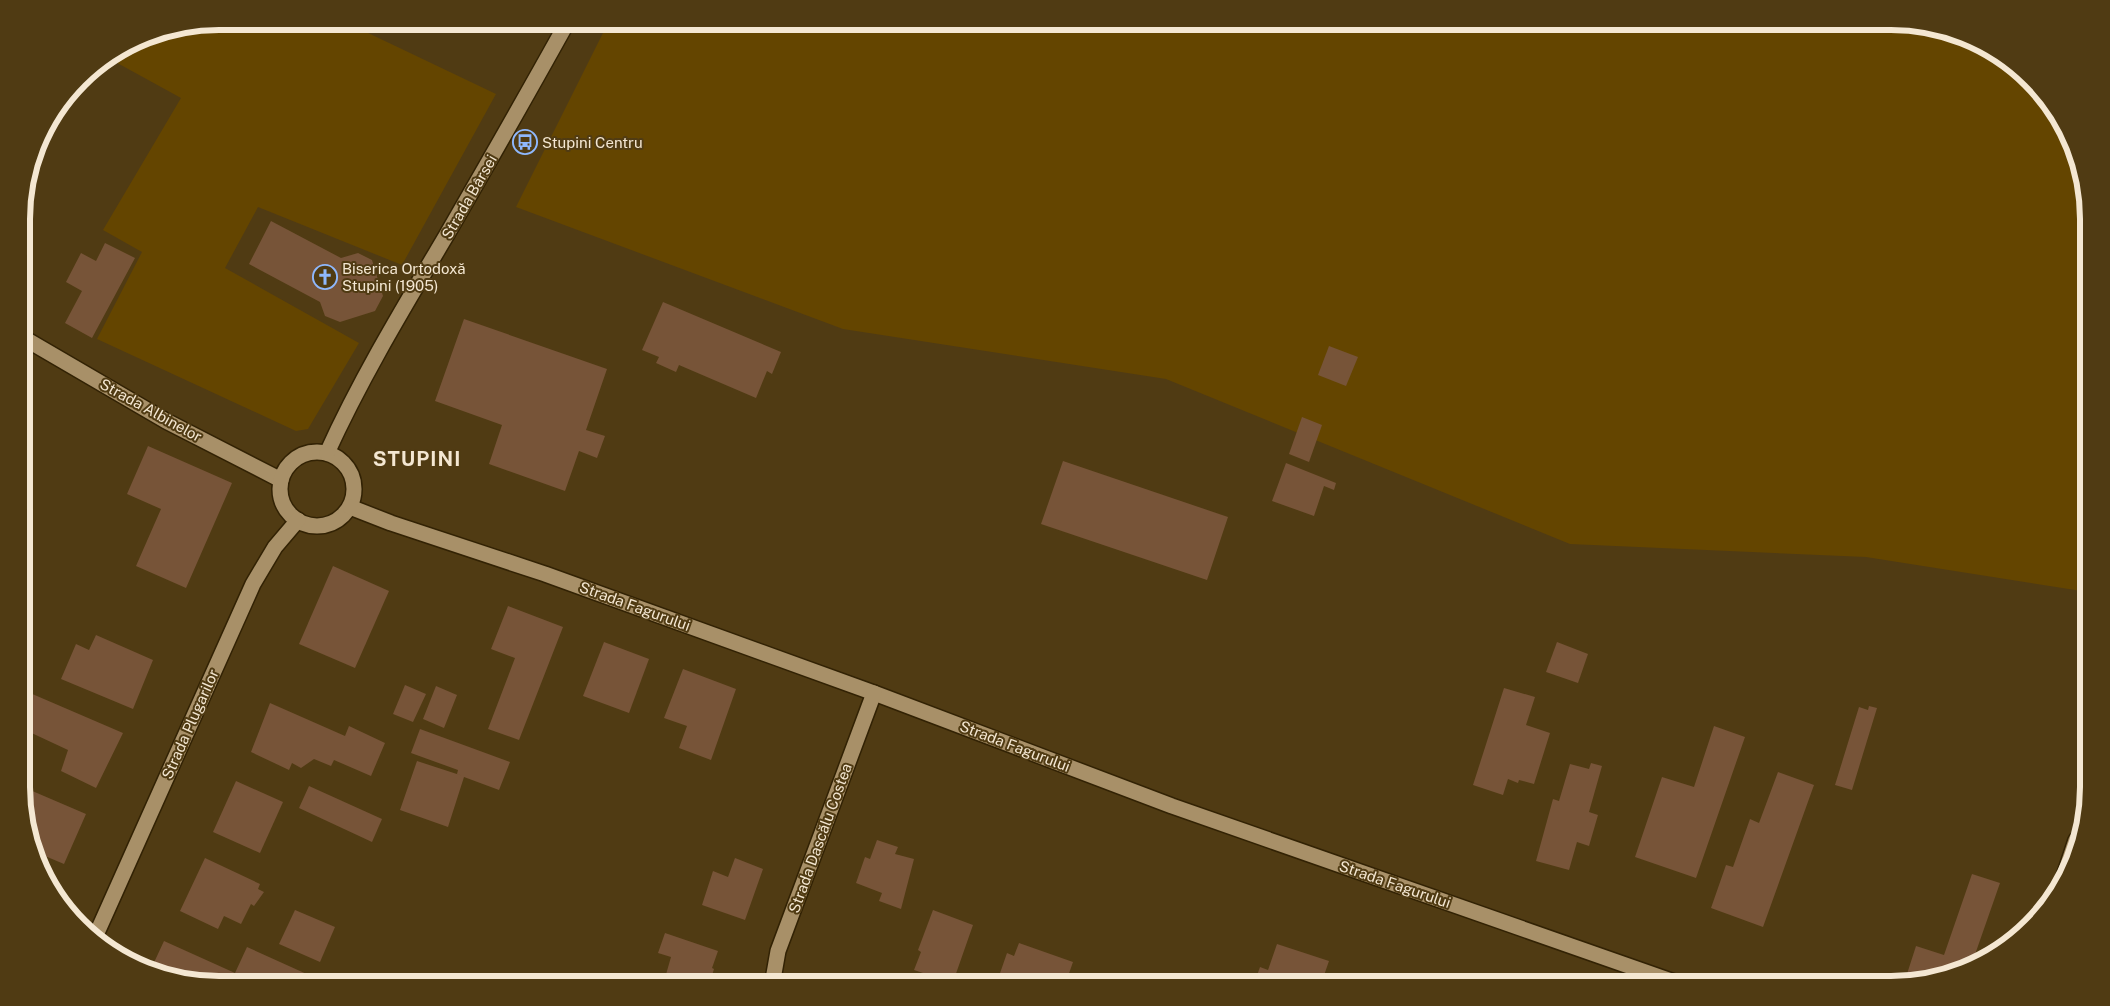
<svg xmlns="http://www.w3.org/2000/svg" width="2110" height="1006" font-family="'Public Sans',sans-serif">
<rect width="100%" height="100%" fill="#503b13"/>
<g fill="#644500">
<polygon points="219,21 343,21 496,94 402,265 258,207 225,268 359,343 308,429 296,431 97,339 142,252 103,230 181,98 110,59 144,36"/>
<polygon points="609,21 1891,21 1978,42 2048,99 2074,144 2087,194 2088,592 1866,557 1570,544 1166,379 843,329 516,207"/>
</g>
<g fill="#775438">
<polygon points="271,221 341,258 358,253 372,260 383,296 375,311 340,322 325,316 320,302 249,264"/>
<polygon points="105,243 135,258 92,338 65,323 82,291 66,282 81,253 96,261"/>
<polygon points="663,302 781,352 772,374 767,371 756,398 679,365 676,372 656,363 659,357 642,350"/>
<polygon points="464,319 607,369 586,430 605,436 597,458 579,451 565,491 489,464 502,425 435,401"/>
<polygon points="1329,346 1358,357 1346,386 1318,375"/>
<polygon points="1302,417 1322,425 1309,462 1289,454"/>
<polygon points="148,446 232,483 186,588 136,566 161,509 127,494"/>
<polygon points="1063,461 1228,517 1207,580 1041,524"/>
<polygon points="1286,463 1336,483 1334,490 1324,486 1314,516 1272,501"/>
<polygon points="333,566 389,591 355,668 299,644"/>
<polygon points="508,606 563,627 519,740 488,729 515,658 491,649"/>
<polygon points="96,635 153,660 133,709 61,679 76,644 89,650"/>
<polygon points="604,642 649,659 629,713 583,696"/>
<polygon points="1557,642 1588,654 1578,683 1546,672"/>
<polygon points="683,669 736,689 711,760 679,748 687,726 664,718"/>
<polygon points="405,685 426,694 413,722 393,714"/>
<polygon points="436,686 457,695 444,728 423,719"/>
<polygon points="1504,688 1535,697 1526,725 1550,733 1534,784 1519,780 1518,783 1508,779 1503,795 1473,785"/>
<polygon points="23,690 123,733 96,788 61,771 68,750 23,729"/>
<polygon points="270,703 345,736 349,726 385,743 371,776 334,760 331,766 314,759 301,768 292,763 289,770 251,752"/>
<polygon points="1869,706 1877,708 1852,790 1835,785 1859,707 1868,710"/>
<polygon points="1714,726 1745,737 1696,878 1635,857 1662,777 1694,787"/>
<polygon points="420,729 510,762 499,790 464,777 448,827 400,810 417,761 463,776 457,774 458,770 411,753"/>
<polygon points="1591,763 1602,766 1589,812 1598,815 1589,846 1577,842 1569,870 1536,861 1553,799 1559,801 1570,764 1589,769"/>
<polygon points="1778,772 1814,785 1763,927 1711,908 1726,865 1733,867 1750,819 1759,823"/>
<polygon points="236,781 283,802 260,853 213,832"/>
<polygon points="309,786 382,819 372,842 299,808"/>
<polygon points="23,787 86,814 64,864 33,851 29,837 34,826 25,822 23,813"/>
<polygon points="877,840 898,847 895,854 914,859 901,909 879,901 882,893 856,883 865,857 870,859"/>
<polygon points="205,858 260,884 258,889 264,892 254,906 251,904 241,924 224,916 218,929 180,911"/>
<polygon points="735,858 763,869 745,920 702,905 713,871 728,877"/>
<polygon points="1972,874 2000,883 1971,966 1954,974 1925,980 1907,974 1916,946 1944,955"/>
<polygon points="295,910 335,927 320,962 279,944"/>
<polygon points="933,910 973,925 952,985 933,985 924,981 926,974 914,970 921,952 918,950"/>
<polygon points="665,933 718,951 712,968 714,969 709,985 663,985 671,957 658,953"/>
<polygon points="164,941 235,973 247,947 331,985 261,985 257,983 256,985 219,985 151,969"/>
<polygon points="1019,943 1073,962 1065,985 999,985 1000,982 998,979 1007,953 1014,956"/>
<polygon points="1277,944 1329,961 1321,984 1254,984 1260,967 1268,970"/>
</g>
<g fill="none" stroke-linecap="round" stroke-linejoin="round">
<defs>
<g id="minor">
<polyline points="22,337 166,421 281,480"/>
<circle cx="317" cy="489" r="37"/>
<path d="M327 453C361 378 404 307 446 236 487 165 528 93 568 21"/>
<polyline points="350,507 391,523 545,574 874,693 1172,806 1680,984"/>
<polyline points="2061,885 2076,840"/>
<polyline points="96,935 253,584 275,547 298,520"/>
<polyline points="772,985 778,951 874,693"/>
</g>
</defs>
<use href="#minor" stroke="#322204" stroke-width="18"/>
<use href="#minor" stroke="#a89068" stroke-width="15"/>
</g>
<defs>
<symbol id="bus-ring" viewBox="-11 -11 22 22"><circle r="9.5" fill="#503b13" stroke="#8fb8fd" stroke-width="1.5"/><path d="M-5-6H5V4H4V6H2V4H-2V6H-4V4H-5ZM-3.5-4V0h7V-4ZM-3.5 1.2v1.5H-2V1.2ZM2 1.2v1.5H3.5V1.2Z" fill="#8fb8fd"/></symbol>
<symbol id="church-ring" viewBox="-11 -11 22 22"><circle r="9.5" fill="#503b13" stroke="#8fb8fd" stroke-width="1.5"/><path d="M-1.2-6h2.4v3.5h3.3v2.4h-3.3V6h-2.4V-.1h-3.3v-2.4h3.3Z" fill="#8fb8fd"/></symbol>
</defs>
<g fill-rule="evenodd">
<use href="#bus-ring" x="511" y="128" width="28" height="28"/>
<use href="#church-ring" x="311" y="263" width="28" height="28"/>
</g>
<g text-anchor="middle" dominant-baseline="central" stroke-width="4" stroke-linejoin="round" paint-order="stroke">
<g font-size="15" fill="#f4e7d2" stroke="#503b13" text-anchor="start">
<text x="542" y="142">Stupini Centru</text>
<text x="342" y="268">Biserica Ortodoxă<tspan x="342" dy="17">Stupini (1905)</tspan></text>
</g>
<g font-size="15" fill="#f4e7d2" stroke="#503b13">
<text transform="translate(469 197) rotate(-60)">Strada Bârsei</text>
<text transform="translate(151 410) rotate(29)">Strada Albinelor</text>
<text transform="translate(635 606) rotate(20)">Strada Fagurului</text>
<text transform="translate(190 724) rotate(-66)">Strada Plugarilor</text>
<text transform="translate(1015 746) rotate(21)">Strada Fagurului</text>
<text transform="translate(820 838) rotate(-70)">Strada Dascălu Costea</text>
<text transform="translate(1395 884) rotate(19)">Strada Fagurului</text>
</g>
<g font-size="20" font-weight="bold" letter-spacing="1" fill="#f4e7d2" stroke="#503b13">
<text x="417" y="459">STUPINI</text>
</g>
</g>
<path d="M0 0H2110V1006H0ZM219 30H1891A189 189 0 0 1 2080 219V787A189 189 0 0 1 1891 976H219A189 189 0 0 1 30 787V219A189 189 0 0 1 219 30Z" fill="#503b13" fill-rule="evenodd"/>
<path fill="none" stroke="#f4e7d2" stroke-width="6" d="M219 30H1891A189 189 0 0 1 2080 219V787A189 189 0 0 1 1891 976H219A189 189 0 0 1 30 787V219A189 189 0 0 1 219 30Z"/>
</svg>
